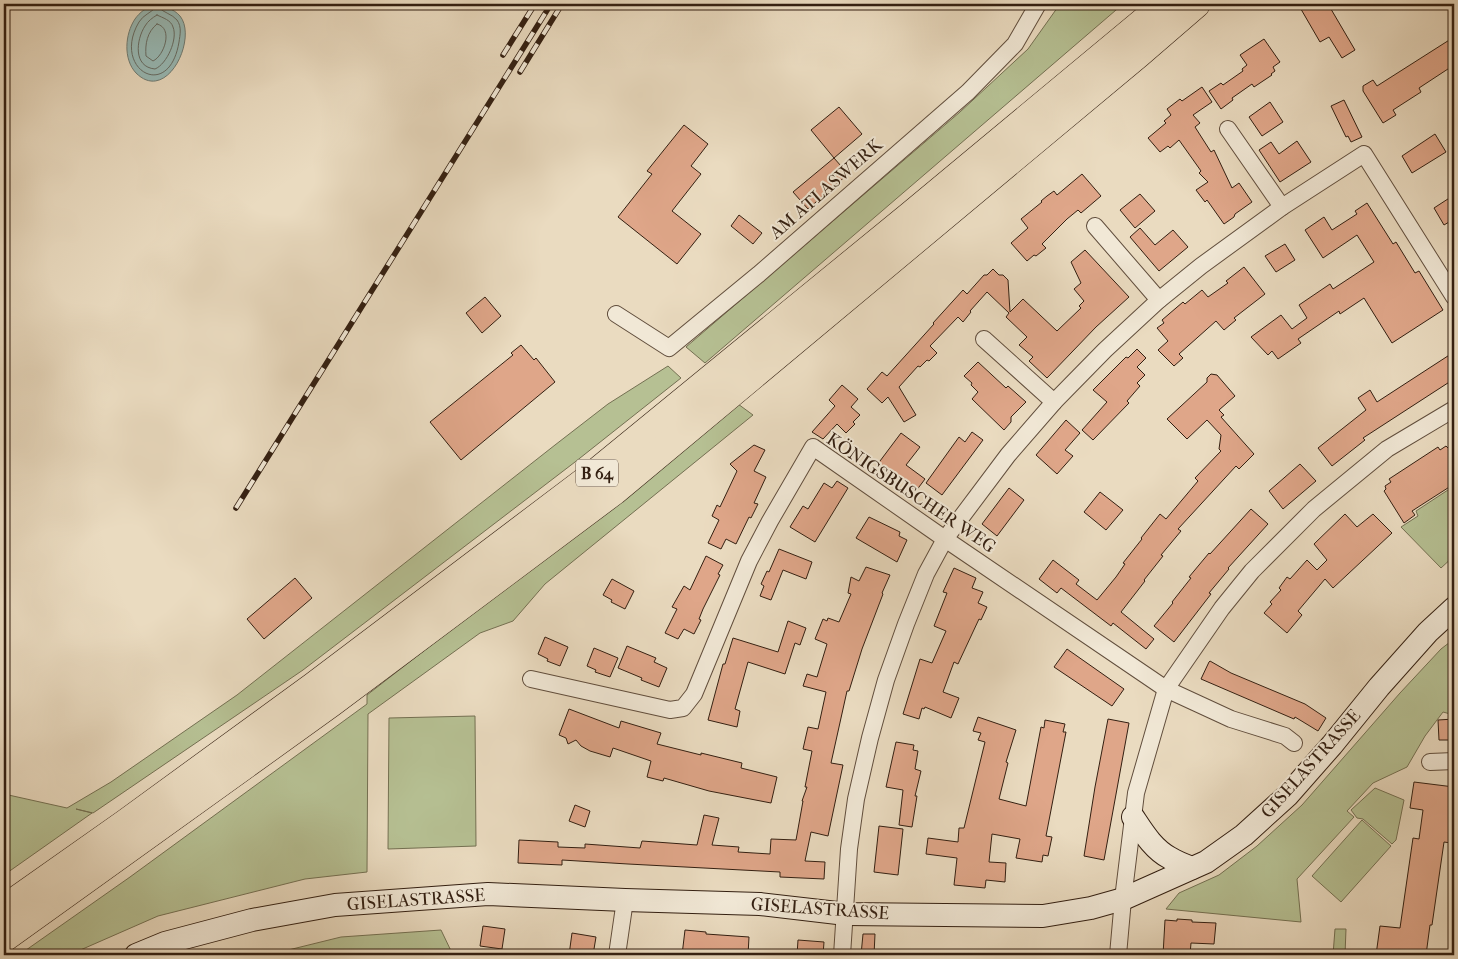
<svg xmlns="http://www.w3.org/2000/svg" width="1458" height="959" font-family="'IM FELL French Canon',serif">
<rect width="100%" height="100%" fill="#eadbc0"/>
<filter id="stains"><feTurbulence type="fractalNoise" baseFrequency=".004" numOctaves="4"/><feColorMatrix values="0 0 0 0 .2 0 0 0 0 .09 0 0 0 0 .02 0 0 0 .5 -.17"/></filter>
<radialGradient id="worn" r=".72"><stop offset=".6" stop-color="#630" stop-opacity="0"/><stop offset="1" stop-color="#630" stop-opacity=".3"/></radialGradient>
<g fill="#b6c093" stroke="#747052">
<polygon points="1060,4 1123,4 705,363 686,347 960,112 1028,49"/>
<polygon points="668,366 681,378 575,462 303,670 93,813 76,809 92,813 4,875 4,794 67,808 111,782 237,695 555,445 608,404"/>
<polygon points="738,404 753,415 545,584 513,621 480,633 368,714 367,872 305,879 158,916 69,955 19,955 130,877 367,704 367,695 619,499"/>
<polygon points="1454,486 1454,556 1441,568 1401,527 1418,516 1416,511"/>
<polygon points="1454,639 1454,715 1443,712 1425,736 1407,767 1373,783 1347,811 1354,817 1297,879 1301,922 1166,909 1179,893 1219,875 1257,846 1302,805 1400,693 1441,649"/>
<polygon points="475,716 476,846 388,849 389,718"/>
<polygon points="1375,788 1404,800 1396,840 1392,844 1363,819 1357,818 1351,810"/>
<polygon points="1362,820 1391,846 1341,902 1312,876"/>
<polygon points="1335,929 1346,929 1345,955 1333,955"/>
<polygon points="441,930 453,955 268,955 341,937"/>
</g>
<path fill="#98bab6" stroke="#707c74" d="M153 5C163 6 173 8 180 16 198 38 167 104 136 73 123 59 125 34 135 19 140 12 146 8 153 5Z"/>
<g fill="none" stroke-linecap="round" stroke-linejoin="round">
<g stroke="#666c64" stroke-width="1">
<path d="M156 7H158C164 13 172 14 177 20 182 27 180 35 179 42 169 103 111 69 139 22 143 15 151 13 156 7Z"/>
<path d="M157 15C163 18 171 20 173 27 178 39 167 64 155 69 133 67 136 40 145 26 148 21 152 18 157 15Z"/>
<path d="M157 24C174 28 164 56 153 61L146 56C145 44 147 32 157 24Z"/>
</g>
</g>
<g fill="#dfa689" stroke="#331f11">
<polygon points="1298,4 1328,4 1355,50 1342,58 1329,37 1320,42"/>
<polygon points="1454,37 1454,65 1419,88 1421,92 1393,110 1396,115 1383,123 1363,91 1363,86 1373,80 1377,86"/>
<polygon points="1264,39 1280,62 1273,67 1275,71 1271,74 1272,75 1254,87 1252,84 1232,98 1233,100 1221,109 1209,91 1221,83 1223,85 1243,71 1242,69 1247,65 1240,55"/>
<polygon points="1202,87 1212,102 1193,115 1200,123 1195,127 1211,152 1214,150 1232,188 1239,183 1252,202 1235,214 1234,217 1224,224 1207,200 1205,202 1196,190 1208,182 1199,173 1201,171 1179,140 1170,148 1168,146 1160,152 1148,138 1166,123 1164,121 1171,115 1167,109 1180,99 1182,101"/>
<polygon points="1344,100 1362,137 1351,142 1348,136 1346,137 1331,106"/>
<polygon points="1270,102 1283,122 1262,136 1249,117"/>
<polygon points="839,107 862,134 834,158 811,130"/>
<polygon points="684,125 708,144 691,166 701,174 672,211 701,234 677,264 618,217 652,174 647,171"/>
<polygon points="1435,134 1446,152 1412,173 1402,156"/>
<polygon points="1297,141 1311,162 1280,182 1259,150 1271,142 1279,154"/>
<polygon points="834,158 848,174 808,209 793,192"/>
<polygon points="1082,174 1101,196 1081,213 1078,210 1067,219 1042,244 1046,248 1036,256 1034,255 1027,261 1011,243 1028,228 1021,219 1042,202 1041,201 1047,196 1054,191 1057,195"/>
<polygon points="1140,194 1155,211 1135,228 1120,210"/>
<polygon points="1454,195 1454,219 1444,225 1434,208"/>
<polygon points="1367,203 1393,244 1396,242 1415,273 1419,271 1443,310 1392,343 1364,298 1340,314 1339,311 1298,339 1301,343 1278,359 1272,351 1268,355 1251,337 1281,315 1292,329 1307,318 1299,305 1330,284 1333,289 1374,262 1357,235 1323,258 1305,230 1324,217 1332,230 1357,214 1355,211"/>
<polygon points="739,215 762,233 753,244 731,226"/>
<polygon points="1140,228 1155,245 1173,230 1188,247 1159,271 1130,237"/>
<polygon points="1285,244 1295,260 1276,272 1265,256"/>
<polygon points="1085,250 1129,297 1096,327 1047,378 1029,361 1033,357 1019,345 1027,337 1006,317 1009,313 987,292 970,311 971,312 963,322 958,317 930,346 937,353 929,361 927,360 920,367 918,366 899,387 916,415 904,422 888,397 882,403 867,389 882,372 887,376 934,324 933,323 963,290 967,294 984,275 987,275 993,269 999,275 1003,275 1008,280 1010,312 1023,299 1057,331 1081,308 1079,306 1084,301 1074,289 1081,283 1071,262"/>
<polygon points="1244,267 1265,294 1234,318 1236,320 1224,330 1216,321 1179,354 1183,358 1174,366 1158,350 1168,341 1157,328 1164,323 1162,320 1183,302 1185,304 1202,290 1208,297 1228,283 1226,281"/>
<polygon points="485,297 501,316 482,333 466,313"/>
<polygon points="521,345 534,360 536,358 555,382 461,460 430,422 513,355 511,353"/>
<polygon points="1137,349 1146,358 1137,367 1145,375 1137,383 1140,386 1127,401 1129,403 1093,440 1082,430 1107,402 1093,390 1126,357 1128,358"/>
<polygon points="1454,352 1454,379 1363,438 1365,440 1332,466 1318,448 1366,410 1358,398 1370,390 1377,402"/>
<polygon points="978,362 1006,388 1008,386 1026,402 1011,417 1011,422 1004,430 972,399 978,392 971,385 972,383 964,376"/>
<polygon points="1211,374 1217,375 1235,396 1219,410 1224,415 1221,417 1254,454 1239,469 1236,466 1178,529 1181,531 1161,555 1163,556 1144,580 1145,581 1121,612 1154,639 1146,649 1113,623 1111,626 1061,588 1057,593 1039,579 1053,560 1079,580 1076,584 1097,600 1116,577 1125,564 1123,563 1142,539 1141,538 1160,514 1166,519 1198,481 1195,478 1221,451 1219,449 1221,435 1207,420 1187,439 1167,419 1207,382 1207,378"/>
<polygon points="842,385 858,399 851,407 860,415 853,422 855,424 846,433 837,424 823,439 812,432 835,406 829,400"/>
<polygon points="1066,420 1080,433 1065,450 1073,456 1057,474 1036,455"/>
<polygon points="972,432 983,440 942,495 926,483 959,437 965,442"/>
<polygon points="901,433 920,447 906,465 925,479 916,491 898,477 896,479 877,465"/>
<polygon points="1454,444 1454,484 1412,511 1415,515 1404,523 1384,491 1386,489 1385,486 1391,482 1389,479 1438,447 1440,450 1446,446 1448,448"/>
<polygon points="754,445 765,450 754,471 766,477 754,503 758,504 751,518 749,517 736,544 726,539 721,549 708,543 719,520 712,516 717,505 720,507 737,471 730,464"/>
<polygon points="1300,464 1316,481 1283,509 1269,491"/>
<polygon points="837,481 848,488 815,542 790,527 803,506 808,509 824,483 832,488"/>
<polygon points="1009,488 1024,500 997,536 982,524"/>
<polygon points="1100,492 1123,510 1106,530 1084,512"/>
<polygon points="1251,509 1268,524 1228,568 1229,569 1209,593 1211,594 1174,642 1154,626 1173,603 1172,602 1191,578 1189,577 1209,553 1210,554"/>
<polygon points="1345,514 1357,527 1373,514 1392,533 1333,588 1325,579 1298,611 1302,615 1287,633 1264,613 1272,604 1270,602 1281,590 1279,588 1287,577 1290,579 1307,560 1317,570 1327,560 1314,544"/>
<polygon points="869,517 900,532 899,536 907,540 897,562 856,538"/>
<polygon points="779,549 812,562 806,579 783,570 771,600 760,596 764,586 761,584 767,571 769,572"/>
<polygon points="706,556 723,565 718,574 720,575 703,609 699,619 701,620 694,634 684,629 678,639 665,633 677,609 672,607 684,586 690,590"/>
<polygon points="866,567 890,575 882,593 883,594 862,649 849,691 847,691 831,763 843,765 828,836 811,832 805,861 825,862 824,879 780,877 780,872 628,864 562,860 562,865 518,863 519,840 558,842 558,847 585,848 585,844 640,848 642,841 697,845 704,815 719,818 712,845 739,847 738,852 770,854 771,839 796,840 803,801 802,801 807,787 805,787 812,751 803,749 808,727 818,729 826,692 803,686 807,674 817,677 827,644 815,639 823,619 827,621 828,618 839,622 851,594 848,593 851,577 859,581"/>
<polygon points="954,568 976,578 972,588 983,592 978,603 987,607 981,620 979,619 958,664 954,662 943,692 959,698 951,718 925,707 924,709 922,708 919,719 903,714 920,659 932,663 946,631 934,626 947,593 943,592"/>
<polygon points="295,578 312,598 264,639 247,619"/>
<polygon points="612,579 634,591 625,609 611,602 612,600 603,595"/>
<polygon points="788,621 806,628 800,645 795,643 785,674 748,662 735,709 740,711 737,727 708,720 723,664 725,664 733,638 778,652"/>
<polygon points="545,637 568,647 560,666 547,661 548,659 538,654"/>
<polygon points="627,646 656,658 654,662 667,668 659,687 641,680 642,678 618,668"/>
<polygon points="594,648 618,658 610,677 595,672 596,670 587,666"/>
<polygon points="1067,649 1124,689 1112,706 1054,667"/>
<polygon points="1210,661 1231,673 1305,704 1326,718 1318,731 1295,717 1294,719 1201,679 1209,662"/>
<polygon points="569,709 619,728 621,721 661,733 657,744 701,755 701,753 742,763 741,768 777,777 771,803 709,791 664,778 663,781 647,777 651,761 613,748 610,757 590,751 581,746 576,740 568,744 566,738 559,735"/>
<polygon points="978,717 1016,730 1006,762 1008,763 999,799 1026,806 1041,727 1044,728 1045,720 1065,724 1063,732 1066,732 1046,836 1052,837 1048,856 1043,855 1042,862 1016,858 1020,839 992,834 989,862 1006,863 1005,882 986,880 985,888 954,885 957,858 926,854 928,838 958,842 959,828 964,828 985,742 978,740 981,733 973,731"/>
<polygon points="1108,719 1129,723 1104,860 1084,856 1095,787"/>
<polygon points="1454,719 1454,740 1439,740 1438,720"/>
<polygon points="896,742 914,745 913,750 918,751 915,769 921,771 915,796 917,796 912,827 899,825 903,790 886,787"/>
<polygon points="1414,782 1454,787 1454,818 1451,843 1444,842 1432,925 1430,925 1426,955 1376,955 1380,926 1400,928 1413,838 1419,839 1423,810 1410,808"/>
<polygon points="575,805 590,811 585,827 569,821"/>
<polygon points="879,826 903,829 898,875 874,872"/>
<polygon points="1177,919 1192,920 1192,922 1216,923 1214,944 1191,943 1190,955 1163,955 1165,920 1177,921"/>
<polygon points="483,926 505,929 502,949 480,946"/>
<polygon points="685,930 706,932 706,934 749,937 748,955 682,955"/>
<polygon points="572,933 596,937 593,955 569,955"/>
<polygon points="863,934 875,934 874,955 861,955"/>
<polygon points="798,940 824,942 823,955 797,955"/>
</g>
<g fill="none" stroke-linecap="round" stroke-linejoin="round">
<defs>
<g id="street">
<polyline points="1228,129 1282,207"/>
<polyline points="1095,226 1159,300"/>
<polyline points="616,314 669,348 759,274 968,92 1015,44 1038,4"/>
<polyline points="984,339 1054,402"/>
<polyline points="531,679 670,710 683,708 694,694 749,561 770,521 813,447 945,539 1166,689 1231,719 1285,736 1294,743"/>
<polyline points="1430,762 1454,761"/>
<polyline points="617,955 625,900"/>
<polyline points="842,955 849,849 856,799 870,738 886,680 906,624 926,574 945,539 1008,455 1054,402 1105,350 1159,300 1201,266 1282,207 1364,154 1454,297"/>
<polyline points="1118,955 1123,899 1136,793 1166,689 1222,608 1252,571 1314,509 1387,449 1454,409"/>
</g>
<g id="secondary">
<path d="M1133 817C1143 832 1153 849 1170 858 1176 862 1184 865 1192 868"/>
<polyline points="136,955 165,943 252,920 335,905 488,894 625,900 760,904 846,914 1043,916 1091,908 1123,899 1206,862 1244,835 1288,795 1332,745 1379,687 1428,632 1454,608"/>
</g>
<g id="highway">
<polyline points="4,909 126,823 314,686 592,476 911,215 1165,4"/>
<polyline points="4,938 331,703 614,491 1138,54 1196,4"/>
</g>
</defs>
<use href="#street" stroke="#614e3d" stroke-width="18"/>
<use href="#secondary" stroke="#331f11" stroke-width="24"/>
<use href="#highway" stroke="#331f11" stroke-width="29"/>
<use href="#street" stroke="#f1e8d6" stroke-width="16"/>
<use href="#secondary" stroke="#f1e8d6" stroke-width="22"/>
<use href="#highway" stroke="#eadbc0" stroke-width="28"/>
<defs>
<g id="rail">
<polyline points="503,55 535,4"/>
<polyline points="520,72 562,4"/>
<polyline points="236,508 551,4"/>
</g>
</defs>
<use href="#rail" stroke="#331f11" stroke-width="5.5"/>
<use href="#rail" stroke="#f1e8d6" stroke-width="4" stroke-dasharray="11" stroke-linecap="butt"/>
</g>
<g text-anchor="middle" dominant-baseline="central" stroke-width="4" stroke-linejoin="round" paint-order="stroke">
<rect fill="#f1e8d6" stroke="#6c5b4c" stroke-width="1" x="576" y="459.5" width="42" height="27" rx="4"/>
<g font-size="16" font-weight="bold" fill="#331f11">
<text x="597" y="473">B 64</text>
</g>
<g font-size="18" fill="#331f11" stroke="#f1e8d6">
<text transform="translate(826 189) rotate(-41)">AM ATLASWERK</text>
<text transform="translate(911 493) rotate(34)">KÖNIGSBUSCHER WEG</text>
<text transform="translate(1311 764) rotate(-48)">GISELASTRASSE</text>
<text transform="translate(416 900) rotate(-4)">GISELASTRASSE</text>
<text transform="translate(820 909) rotate(4)">GISELASTRASSE</text>
</g>
</g>
<rect width="1458" height="959" fill="none" stroke="#eadbc0" stroke-width="20"/>
<rect x="5" y="5" width="1448" height="949" fill="none" stroke="#331f11" stroke-width="2.5"/>
<rect x="10" y="10" width="1438" height="939" fill="none" stroke="#331f11"/>
<rect width="100%" height="100%" filter="url(#stains)"/>
<rect width="100%" height="100%" fill="url(#worn)"/>
</svg>
